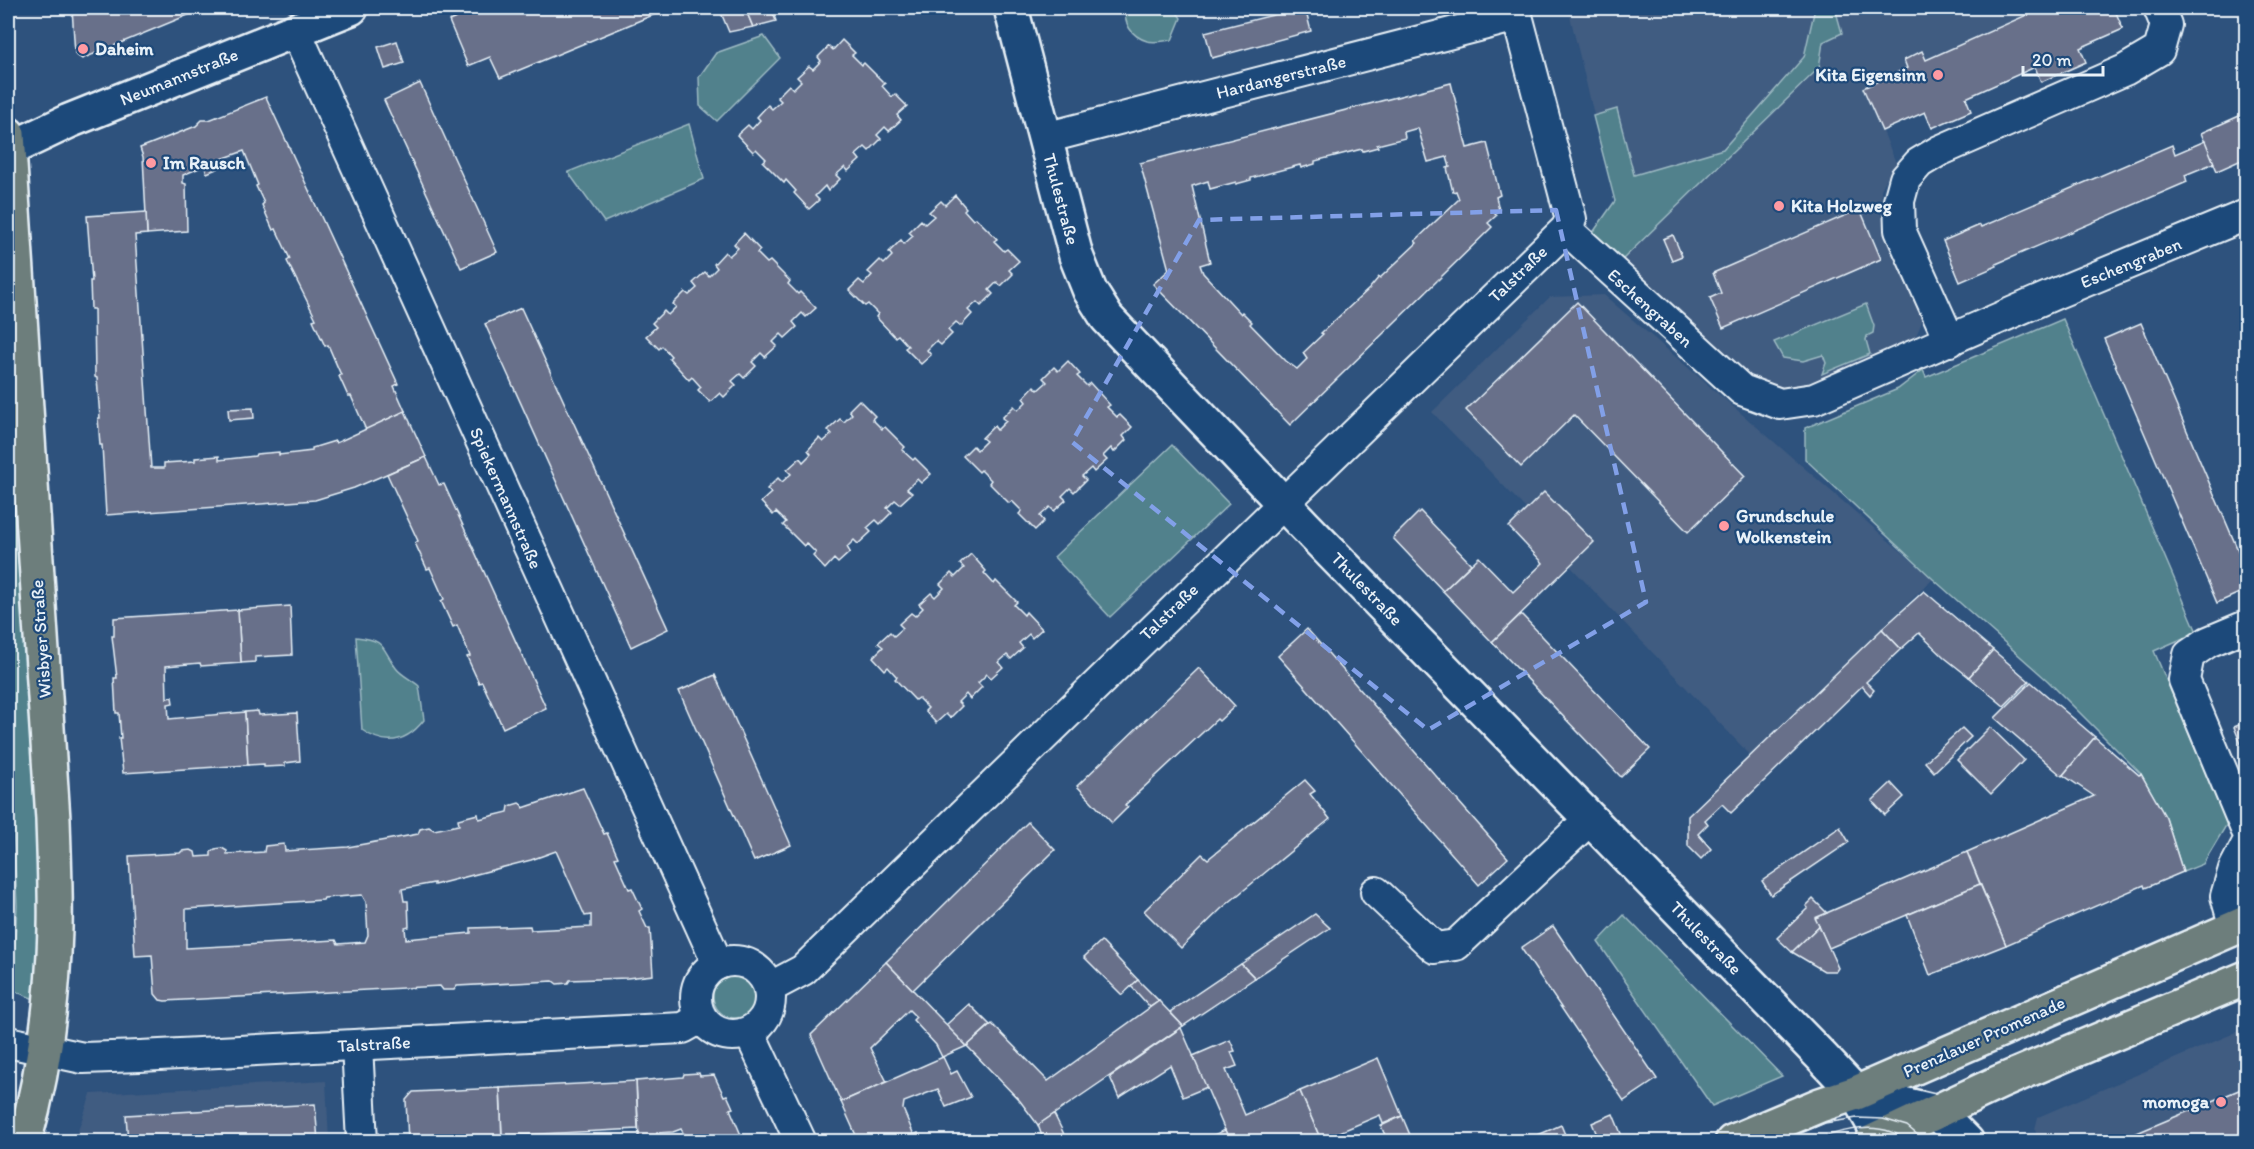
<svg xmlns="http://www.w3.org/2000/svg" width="2254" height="1149" font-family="Itim,sans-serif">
<rect width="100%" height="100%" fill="#2e527d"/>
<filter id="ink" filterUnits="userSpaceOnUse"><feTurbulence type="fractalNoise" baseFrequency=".0167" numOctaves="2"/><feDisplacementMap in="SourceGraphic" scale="12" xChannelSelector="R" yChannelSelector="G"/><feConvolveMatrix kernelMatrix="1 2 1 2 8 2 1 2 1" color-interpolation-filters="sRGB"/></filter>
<g filter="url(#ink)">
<g fill="#3f5b81">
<polygon points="1568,8 2114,8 2123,29 2080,48 2041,82 2034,68 1966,98 1971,111 1932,128 1925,112 1883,131 1896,163 1881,189 1881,214 1887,235 1921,309 1922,322 1916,336 1908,343 1822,379 1785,389 1770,388 1755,379 1592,234 1615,201"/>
<polygon points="1604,295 1933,579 1751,756 1570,566 1593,542 1545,493 1527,510 1432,412 1550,297"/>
<polygon points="2246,1028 2246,1141 2038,1141 2035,1129 2038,1117"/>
<polygon points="326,1081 329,1141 74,1142 91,1094"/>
</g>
<g fill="#51818c" stroke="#9cb9c2" stroke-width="1.5">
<path d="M1126 8H1174L1181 18 1172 40C1164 41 1154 43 1147 41 1131 36 1123 23 1126 8Z"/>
<polygon points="1815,8 1835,8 1842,33 1823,42 1819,68 1622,260 1592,234 1615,201 1593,116 1617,109 1634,175 1723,149 1804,57"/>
<polygon points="764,36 780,58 717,121 700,106 699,77 716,53"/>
<polygon points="689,124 704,179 604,222 568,172"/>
<polygon points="1866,304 1874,326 1873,333 1867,336 1866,340 1870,354 1822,374 1826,363 1823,355 1803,361 1783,358 1774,342"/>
<polygon points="2063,319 2197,632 2154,651 2227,824 2203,864 2183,872 2166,818 2141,774 2048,681 1933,579 1805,459 1805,428 1898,389 1923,370 1926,377"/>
<polygon points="1172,445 1229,504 1110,617 1054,557"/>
<polygon points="8,499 16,499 38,871 39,946 34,999 12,990 17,906 8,720"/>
<path d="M356 637C386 640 381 647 396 668 401 675 412 680 419 686L424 720C406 743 386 747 362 730Z"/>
<polygon points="1624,915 1782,1076 1712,1106 1598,942"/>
<circle cx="735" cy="996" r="22"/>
</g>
<g fill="#68708a" stroke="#e8f1f8" stroke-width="1.5" fill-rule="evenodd">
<polygon points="72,8 205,8 82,59 75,54"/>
<polygon points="480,8 664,8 665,10 500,78 490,57 468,66 449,21"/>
<polygon points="719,8 745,8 753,27 729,32"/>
<polygon points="745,8 771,8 776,21 753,27"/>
<polygon points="1301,8 1305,8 1311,31 1212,58 1205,32"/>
<polygon points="2037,8 2114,8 2123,29 2080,48 2086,62 2041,82 2035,67 1966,98 1971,111 1932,128 1925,112 1882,131 1863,88 1907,68 1904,60 1922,51 1926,60 2038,10"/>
<polygon points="842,40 855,53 852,55 862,65 864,63 885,84 882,86 892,97 895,94 907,106 897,115 901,120 889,131 885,127 877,135 881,139 869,151 865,147 856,155 860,160 848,171 845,167 836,175 840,179 828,191 825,186 815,196 819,200 809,209 794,193 796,191 786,180 784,183 763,162 766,159 756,149 753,152 737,135 748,125 752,129 760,120 757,117 768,105 772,109 781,101 777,97 789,85 793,89 801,81 797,77 809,66 813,69 821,61 818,57 829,46 833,50"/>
<polygon points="397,41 404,63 385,69 378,47"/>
<polygon points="420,83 497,252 461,268 384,100"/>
<path d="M1451 83 1467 148 1487 143 1500 195 1496 197 1499 210 1495 213 1497 215 1488 223 1492 227 1290 425 1153 284 1169 270 1140 163ZM1418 128 1428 162 1447 157 1450 167 1447 168 1453 192 1456 191 1459 199 1415 241 1417 243 1380 278 1379 277 1369 289 1321 333 1323 334 1303 353 1307 359 1297 369 1286 361 1250 324 1252 322 1242 312 1241 314 1203 273 1200 265 1210 262 1192 186 1208 181 1210 189 1236 182V184L1251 180V178L1300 165 1301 168 1315 164V161L1362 149 1363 151 1378 147 1377 145 1405 138 1404 132Z"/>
<polygon points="266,97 398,384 394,386 405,411 366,430 351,396 348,396 339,376 341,375 328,345 325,346 313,320 316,319 287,261 290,259 276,229 273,230 262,205 264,203 256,186 258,185 244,151 219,160 221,167 207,173 204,166 183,175 183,183 186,184 187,231 147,234 143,157 140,148 196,126 202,120 209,120"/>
<polygon points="2246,113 2246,158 2217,171 2201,133"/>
<polygon points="2205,141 2214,163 2185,175 2187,182 1996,264 1997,266 1960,282 1943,241 1980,225 1981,227 2172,145 2175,154"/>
<polygon points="955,195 966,208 964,210 973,220 976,218 997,239 994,241 1004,251 1007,249 1019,261 1009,270 1013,274 1001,286 997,282 989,290 993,294 981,306 977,302 968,310 972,314 961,326 956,322 948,330 952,334 941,345 936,341 927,350 931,355 921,364 905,348 908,346 898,335 895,337 876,317 878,314 868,304 865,306 849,290 859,280 864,284 872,275 868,272 880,260 884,264 892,256 889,252 901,240 904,244 913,236 909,232 921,220 925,224 934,216 929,212 941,201 945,205"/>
<polygon points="1860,209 1881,259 1723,328 1710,298 1721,293 1713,273"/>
<polygon points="146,212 147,234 135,235 151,468 164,468 164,463 195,461 195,458 219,456 219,460 255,456 256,454 279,452 279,455 312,451 312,448 335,441 336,443 405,411 426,457 354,488 315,500 106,515 102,445 100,445 98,418 100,418 97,378 95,377 94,309 91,309 90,281 92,281 87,216"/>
<polygon points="744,233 760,250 757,253 767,263 770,261 790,281 788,284 798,294 800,292 816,308 806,317 802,313 793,322 797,327 785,338 781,334 773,342 777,346 765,357 761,353 752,362 756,366 744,378 740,374 732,381 736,385 724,397 720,393 710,402 698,390 701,387 692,377 689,380 669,358 671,356 662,346 659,349 646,336 656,327 652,323 664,311 668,315 676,307 673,304 685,292 689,295 697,288 693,283 705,272 709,276 717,268 714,264 725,252 729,256 738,248 734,244"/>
<polygon points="1673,235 1682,256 1672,260 1663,239"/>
<polygon points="1577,302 1745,476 1688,532 1574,415 1521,467 1466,410"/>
<polygon points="521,308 668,629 631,647 485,324"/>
<polygon points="2141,323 2246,569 2246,590 2217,603 2104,339"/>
<polygon points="1068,361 1080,374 1077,376 1087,386 1090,383 1110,405 1107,407 1117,417 1120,415 1132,427 1123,436 1126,440 1114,452 1111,448 1103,456 1107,460 1094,472 1091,468 1082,476 1086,480 1074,492 1070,488 1062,496 1066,500 1054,511 1050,507 1040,516 1044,521 1035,530 1019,514 1022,511 1012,501 1009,503 989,483 991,480 981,470 979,472 963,456 973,446 977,450 986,441 982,438 994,426 997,430 1006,421 1002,418 1014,406 1018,410 1026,402 1023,398 1034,386 1038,390 1047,382 1043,378 1054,367 1058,371"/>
<polygon points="859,400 875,416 872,419 882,429 885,427 905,447 902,450 913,460 915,458 931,474 921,483 917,479 907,489 912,493 900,504 895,500 887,508 892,512 880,524 876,520 867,528 871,532 858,544 854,540 847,547 850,552 838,563 834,559 825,569 813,556 816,553 806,543 804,546 783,525 786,522 776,512 773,515 761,502 771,493 767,489 778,478 782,482 791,474 787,470 800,458 803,462 811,454 808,450 819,438 823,442 832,434 828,430 840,419 844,422 852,414 849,410"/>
<polygon points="253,408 254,418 229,420 228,409"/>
<polygon points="426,457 439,485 444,484 546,708 503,728 482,682 479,683 467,657 470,656 457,625 453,627 441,601 444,599 430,568 427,569 415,543 418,541 387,474"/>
<polygon points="1544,492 1594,542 1492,642 1443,591 1479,557 1513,592 1543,563 1509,527"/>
<polygon points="1420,511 1471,564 1443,591 1393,538"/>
<polygon points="971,554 986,571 984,573 994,584 996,581 1017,602 1014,605 1024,615 1026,612 1042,629 1032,638 1029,634 1019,643 1023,648 1011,659 1007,655 999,662 1003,667 991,678 987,674 978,683 982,687 970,699 966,694 958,702 962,706 950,718 946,714 936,723 925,711 928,708 918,698 915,700 895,679 897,677 888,667 885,670 873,657 883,647 878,643 890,632 894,636 903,628 899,624 911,613 915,616 923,608 919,604 931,593 935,597 944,588 940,584 951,573 955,577 964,568 960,564"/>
<polygon points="1924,591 1993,650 1969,677 1945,658 1919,633 1901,649 1882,629"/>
<polygon points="290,606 292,655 255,657 255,662 241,663 238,610"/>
<polygon points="238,610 241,663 201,666 200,663 166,666 167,698 172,697 173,703 168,704 169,719 245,712 248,765 123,773 119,738 121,738 119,713 116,713 114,678 117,678 112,636 114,636 114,618"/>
<polygon points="1521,614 1650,749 1621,777 1492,642"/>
<polygon points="1307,629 1508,858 1479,885 1278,656"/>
<polygon points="1882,629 1901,649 1866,682 1874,690 1870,695 1862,686 1731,813 1722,804 1705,820 1708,824 1698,834 1711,849 1701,859 1688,846 1688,816"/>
<polygon points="1993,650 2029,681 2004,706 1969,677"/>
<polygon points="1199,668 1235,706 1219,721 1217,719 1125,805 1128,807 1112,823 1077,786"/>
<polygon points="715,675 791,845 754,861 679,691"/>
<polygon points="2031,682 2095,737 2062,776 1995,718"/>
<polygon points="258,711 259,715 297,713 300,761 285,763 285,766 264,767 264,764 248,765 245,712"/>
<polygon points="2246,722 2246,756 2234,727"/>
<polygon points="1990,727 2024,760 1991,794 1957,760"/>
<polygon points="1962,728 1971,737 1934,772 1925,762"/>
<polygon points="2095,737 2139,775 2141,774 2166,818 2183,872 2145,888 2144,885 2006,945 1967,852 2094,796 2063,775"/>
<polygon points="1305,780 1315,791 1310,794 1330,819 1221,909 1181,948 1144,911 1202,854 1208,859"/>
<polygon points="1891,783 1904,797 1885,815 1872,801"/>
<path d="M583 788 604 834 607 833 618 857 615 858 629 889 632 888 642 909 639 911 647 928H650L653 975 627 978 570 980 568 983 557 984 553 981 457 986 454 990H443L440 986 165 1001 160 1000 155 994 152 955 135 956 129 856 180 853 182 851 191 850 195 852 196 857 211 856V852L215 849 222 848 227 851V854L264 852 265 846 284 844 285 851 348 847 418 834 420 829 429 827 434 830 459 825 458 819 478 814 479 819 508 812 509 806 519 803 522 805 523 808ZM556 851 585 916 591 915V927L531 930 530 926 471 928V933L406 939 405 928 409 927 408 901H404L402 889 434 883V885L531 860ZM362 895 366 902 368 935 365 942 338 944 336 940 186 948V909L323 900 324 898Z"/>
<polygon points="1028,822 1055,850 913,990 886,962"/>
<polygon points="1840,827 1849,842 1771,895 1762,881"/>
<polygon points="1967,852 1980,884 1829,948 1815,918"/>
<polygon points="1980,884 2006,945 1930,975 1907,915"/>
<polygon points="1813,899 1827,913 1815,918 1819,926 1792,952 1777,938 1808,908 1806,906"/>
<polygon points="1315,914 1330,928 1255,978 1241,964"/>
<polygon points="1553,926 1657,1079 1624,1101 1521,948"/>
<polygon points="1819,926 1838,968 1836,971 1824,971 1792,952"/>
<polygon points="1101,941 1138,980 1122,995 1084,957"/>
<polygon points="886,962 967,1046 942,1057 936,1045 913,1020 916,1017 909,1010 870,1048 887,1082 841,1102 811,1035"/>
<polygon points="1241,964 1255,978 1183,1026 1170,1012"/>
<polygon points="1138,980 1159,1001 1150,1007 1131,986"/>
<polygon points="1159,1001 1183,1026 1038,1125 1020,1101 967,1046 992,1024 1048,1081"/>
<polygon points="969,1004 990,1025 967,1046 946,1025"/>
<polygon points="1181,1028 1207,1087 1183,1097 1170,1065 1119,1098 1110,1077"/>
<polygon points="1230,1040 1235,1051 1231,1052 1237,1066 1226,1070 1245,1115 1300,1091 1321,1140 1230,1142 1193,1056"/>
<polygon points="943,1057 951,1074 957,1071 971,1097 946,1107 938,1089 904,1102 903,1109 914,1135 918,1133 921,1142 859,1142 841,1102"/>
<polygon points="1378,1058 1402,1116 1383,1124 1380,1115 1321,1140 1300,1091"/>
<polygon points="699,1073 700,1076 714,1075 724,1096 727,1095 733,1108 730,1109 744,1142 684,1142 687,1140 681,1129 673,1132 657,1133 656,1137 639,1138 636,1081 683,1077 684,1074"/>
<polygon points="636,1081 638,1129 502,1136 500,1088"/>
<polygon points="2246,1087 2246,1142 2126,1142 2125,1138"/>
<polygon points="500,1088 502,1142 408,1142 406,1100 413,1092"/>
<polygon points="315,1104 318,1141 128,1142 126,1115"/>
<polygon points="1054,1114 1062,1130 1067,1142 1044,1142 1038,1125"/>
<polygon points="1613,1114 1622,1136 1608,1142 1600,1142 1592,1123"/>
<polygon points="1402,1116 1413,1142 1388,1142 1381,1126"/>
<polygon points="1561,1125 1568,1142 1522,1142"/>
<polygon points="1225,1130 1230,1142 1199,1142"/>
</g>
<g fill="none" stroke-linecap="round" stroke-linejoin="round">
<defs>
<g id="street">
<polyline points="295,30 718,964"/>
<polyline points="1045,138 1517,16"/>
<polyline points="1566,229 1742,390 1780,404 1814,399 2057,293 2246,215"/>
<polyline points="1950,341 1900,230 1899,201 1905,179 1919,163 1939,151 2125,70 2159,50 2166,25 2159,8"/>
<polyline points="2246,626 2208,642 2189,655 2184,680 2246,829"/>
<polyline points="1376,892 1435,948 1456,945 1590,819"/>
<polyline points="2235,928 2226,896 2234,869 2246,846"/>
<circle cx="733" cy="998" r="37"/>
<polyline points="769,988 803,970 1566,229 1571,219 1515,8"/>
<polyline points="749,1032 801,1142"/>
<polyline points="8,1042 83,1058 140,1056 683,1028 701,1018"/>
<polyline points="357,1045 362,1142"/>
</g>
<g id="secondary">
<polyline points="1011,8 1076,256 1090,291 1107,318 1304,525 1822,1057 1856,1093 1877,1130 1887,1142"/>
<polyline points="8,150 69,121 351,8"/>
<polyline points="1856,1093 1937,1112 1967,1142"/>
</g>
<g id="primary">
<path d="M8 134 53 819C54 856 56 893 55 929 53 1001 44 1073 24 1142"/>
<polyline points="1732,1142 1820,1105 1856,1093 2246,923"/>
<polyline points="1872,1142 2000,1082 2246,978"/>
</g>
</defs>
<use href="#street" stroke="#e8f1f8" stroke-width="34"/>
<use href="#secondary" stroke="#e8f1f8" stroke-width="38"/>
<use href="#primary" stroke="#e8f1f8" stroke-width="38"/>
<use href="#street" stroke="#1f4a7a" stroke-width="30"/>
<use href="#secondary" stroke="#1f4a7a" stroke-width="33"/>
<use href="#primary" stroke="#6d7e7c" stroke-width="33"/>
<g stroke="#e8f1f8" stroke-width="1.5">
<polyline points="1780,1142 1825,1123 1857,1118 1883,1119 1907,1126 1926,1142"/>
<path d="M1811 1142C1834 1132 1867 1123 1891 1132 1897 1134 1903 1138 1908 1142"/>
</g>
</g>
</g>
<path fill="none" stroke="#82a0e8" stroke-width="4.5" stroke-dasharray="12 8" stroke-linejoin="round" d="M1556 210 1646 602 1428 730 1072 442 1199 220Z"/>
<g fill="#ff9aa2" stroke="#1f4a7a" stroke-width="2">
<circle cx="83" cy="49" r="6"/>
<circle cx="1938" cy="75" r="6"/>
<circle cx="151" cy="163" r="6"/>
<circle cx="1779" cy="206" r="6"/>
<circle cx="1724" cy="526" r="6"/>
<circle cx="2221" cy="1102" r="6"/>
</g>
<g text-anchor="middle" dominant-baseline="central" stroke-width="4.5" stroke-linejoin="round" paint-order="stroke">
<g font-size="18" font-weight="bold" fill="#e8f1f8" stroke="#1f4a7a" text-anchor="start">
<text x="95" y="49">Daheim</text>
<text x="1926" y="75" text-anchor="end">Kita Eigensinn</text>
<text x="163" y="163">Im Rausch</text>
<text x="1791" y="206">Kita Holzweg</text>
<text x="1736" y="516">Grundschule<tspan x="1736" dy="21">Wolkenstein</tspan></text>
<text x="2209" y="1102" text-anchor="end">momoga</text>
</g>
<g font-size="18" fill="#e8f1f8" stroke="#1f4a7a">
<text transform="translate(179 77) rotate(-22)">Neumannstraße</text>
<text transform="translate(1281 77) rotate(-14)">Hardangerstraße</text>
<text transform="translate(1061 199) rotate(75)">Thulestraße</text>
<text transform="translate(2131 263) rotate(-22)">Eschengraben</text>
<text transform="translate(1518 274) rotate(-44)">Talstraße</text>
<text transform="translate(1650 308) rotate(42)">Eschengraben</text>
<text transform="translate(506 498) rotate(66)">Spiekermannstraße</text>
<text transform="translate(1367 589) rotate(46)">Thulestraße</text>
<text transform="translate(1169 612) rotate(-44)">Talstraße</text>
<text transform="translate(41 639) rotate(-94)">Wisbyer Straße</text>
<text transform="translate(1706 938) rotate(46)">Thulestraße</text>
<text transform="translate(1984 1037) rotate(-24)">Prenzlauer Promenade</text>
<text transform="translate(374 1044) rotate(-3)">Talstraße</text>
</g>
</g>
<rect width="2254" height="1149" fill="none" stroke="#1f4a7a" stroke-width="30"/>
<rect x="15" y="15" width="2224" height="1119" fill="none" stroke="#e8f1f8" stroke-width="2" filter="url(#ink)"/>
<path d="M2023 66v9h80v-9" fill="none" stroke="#e8f1f8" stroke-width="3"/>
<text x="2032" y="66" font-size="18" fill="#e8f1f8" stroke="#1f4a7a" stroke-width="4.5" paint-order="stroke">20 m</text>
</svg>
